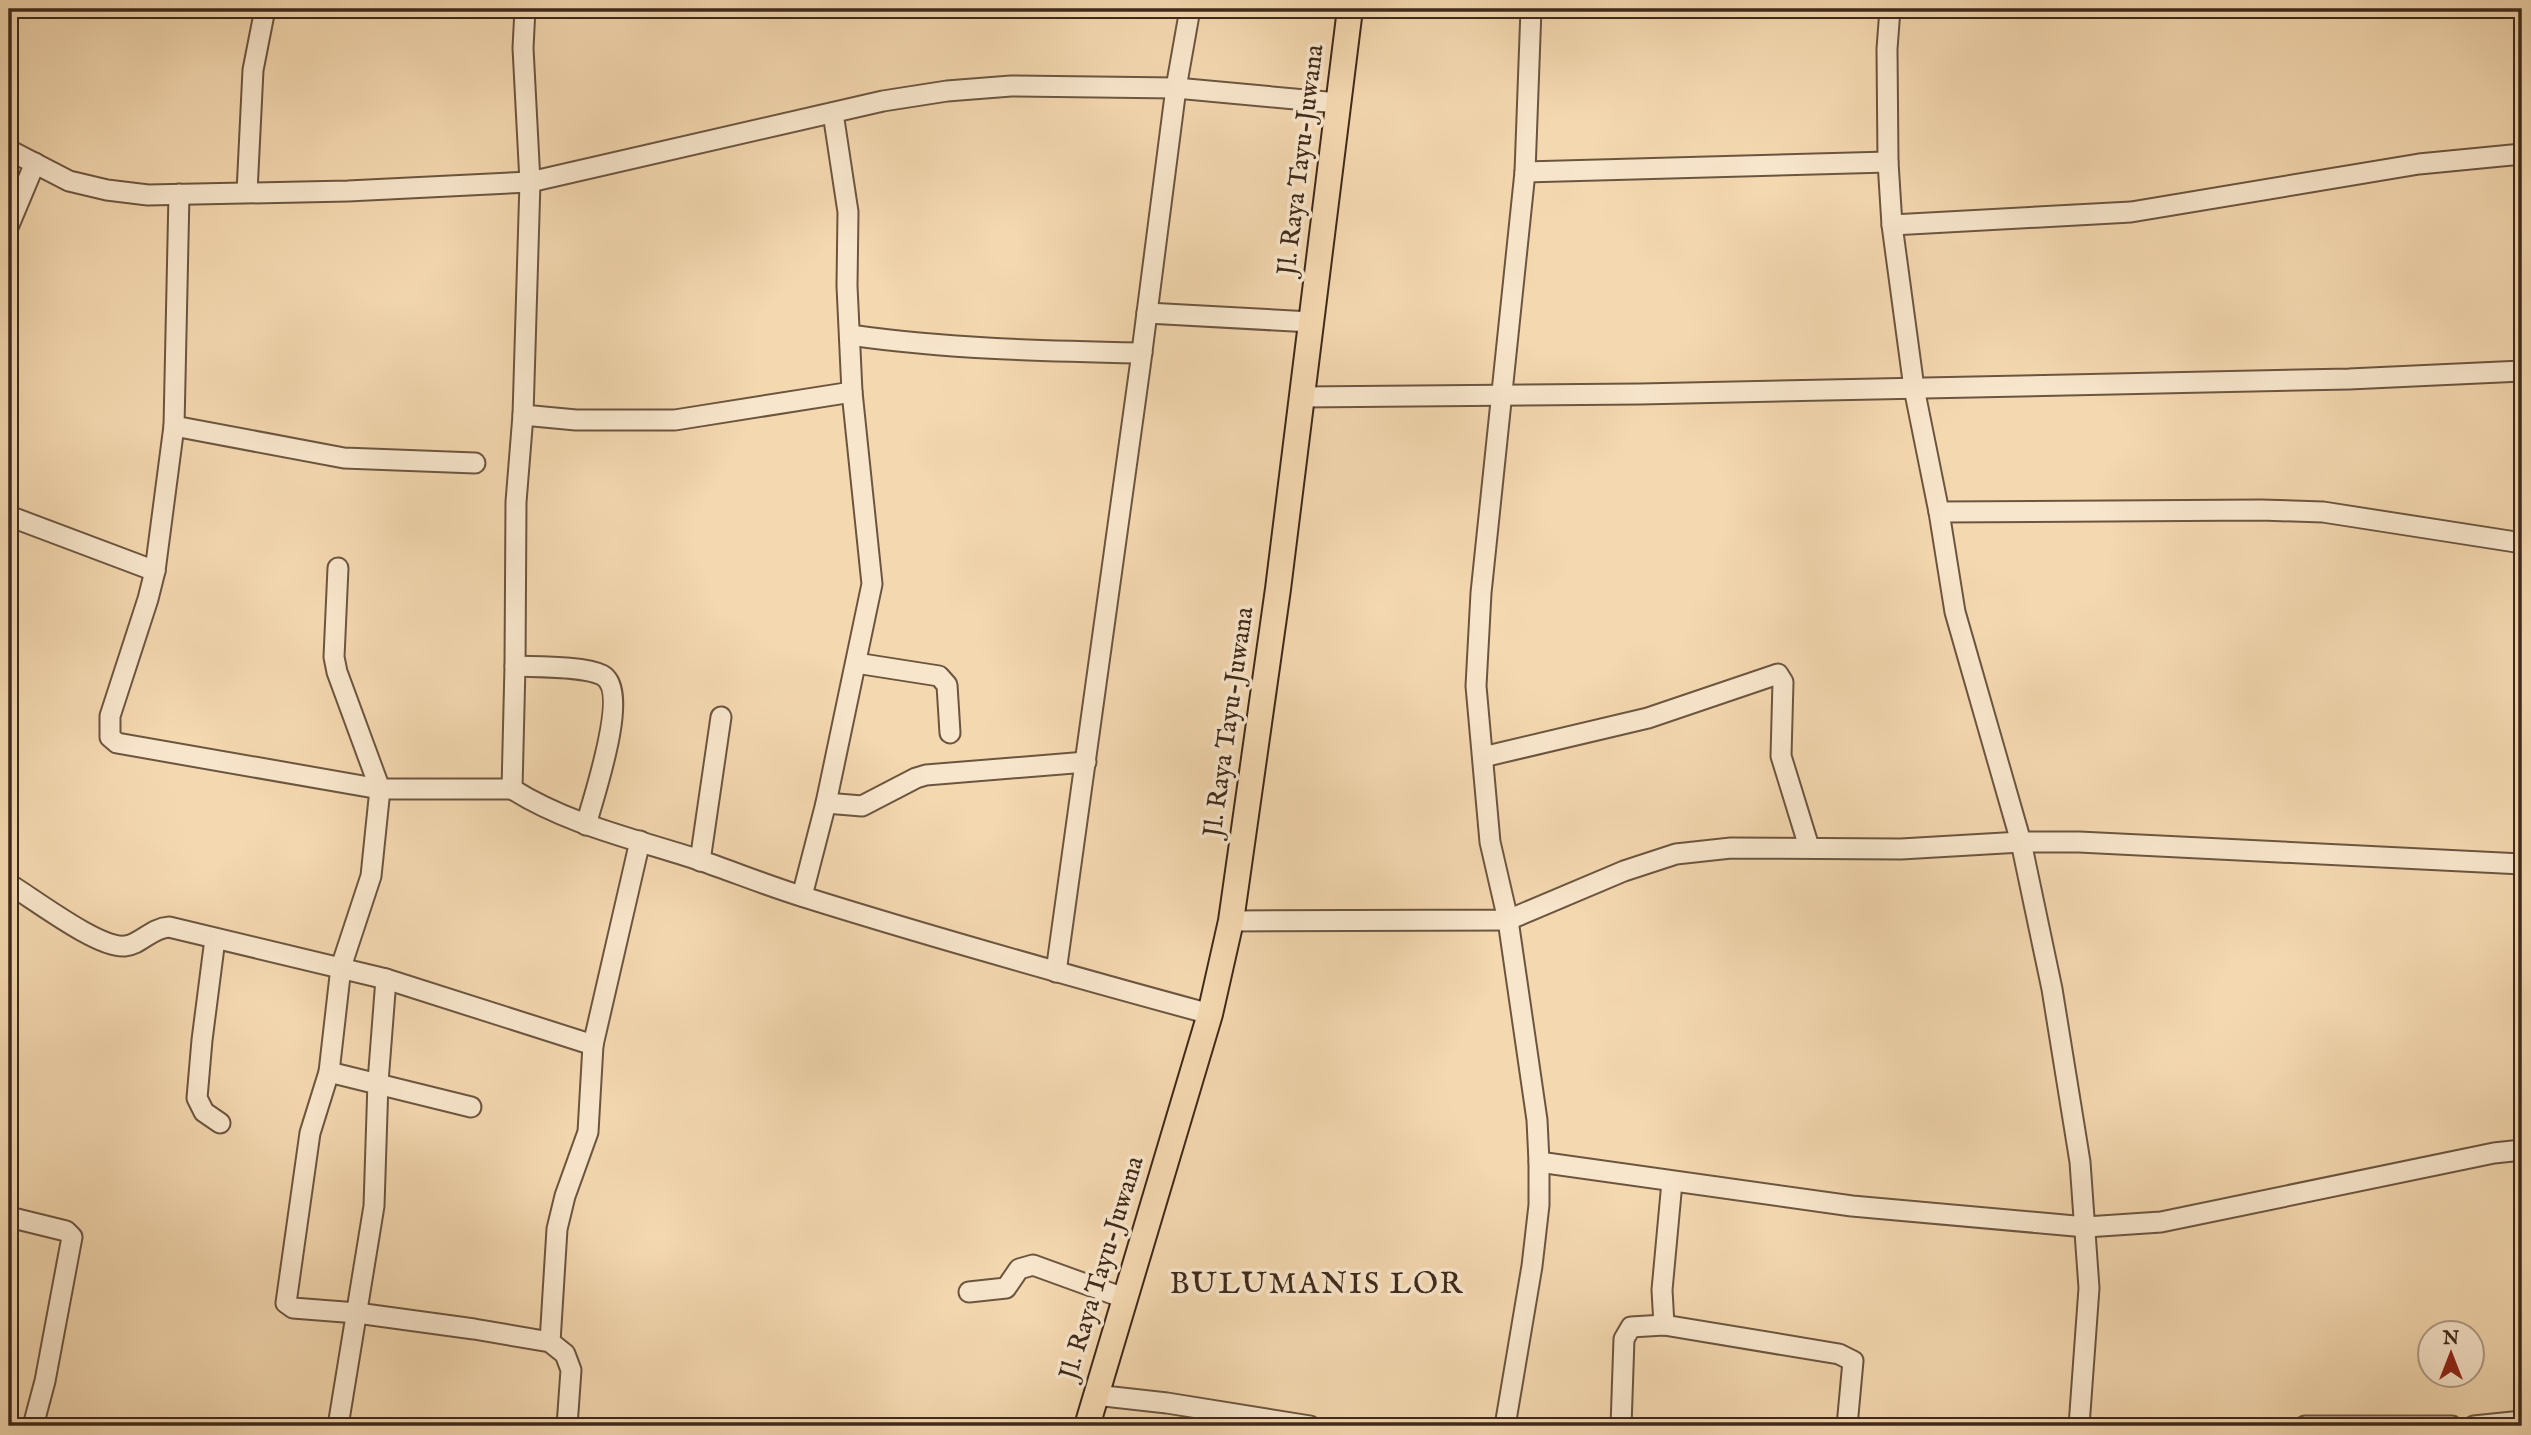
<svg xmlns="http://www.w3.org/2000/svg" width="2531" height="1435" font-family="'IM FELL English',serif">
<rect width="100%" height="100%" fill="#f4d8b0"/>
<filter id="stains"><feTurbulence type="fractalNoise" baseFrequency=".00286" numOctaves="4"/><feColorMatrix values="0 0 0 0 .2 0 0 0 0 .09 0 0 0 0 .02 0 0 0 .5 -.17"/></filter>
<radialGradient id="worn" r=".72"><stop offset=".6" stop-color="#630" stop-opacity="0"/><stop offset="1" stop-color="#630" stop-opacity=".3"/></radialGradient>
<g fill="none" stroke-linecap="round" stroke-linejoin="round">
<defs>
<g id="minor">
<path d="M525 9 523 48 530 182 523 415 516 502 515 666 512 789C569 825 635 839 699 860 734 872 768 886 804 897 938 939 1074 977 1210 1014"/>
<polyline points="1890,9 1887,49 1888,162 1892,225 1914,388 1939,512 1955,612 2021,842 2052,989 2080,1162 2089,1288 2079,1426"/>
<polyline points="9,150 69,181 107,190 148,195 348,191 530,182 883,101 947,91 1011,86 1176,88 1338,103"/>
<polyline points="1525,172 1888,162"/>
<polyline points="247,192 253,70 265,9"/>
<polyline points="179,194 174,426 155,571 148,599 110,716 110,737 117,743 380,789 512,789"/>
<polyline points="9,225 35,163"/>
<polyline points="1892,225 2131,212 2419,164 2522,154"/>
<polyline points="1147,313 1311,322"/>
<path d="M850 335C947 349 1044 351 1142 353"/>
<polyline points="1302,397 1640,394 2349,379 2522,371"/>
<polyline points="523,415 576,420 675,420 852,392"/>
<polyline points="174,426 344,458 475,463"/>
<polyline points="1939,512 2261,510 2323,512 2522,543"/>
<polyline points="9,516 155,571"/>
<polyline points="338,568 334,657 337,672 380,789 371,876 341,967 329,1072 310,1133 286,1303 293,1308 357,1313 474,1329 550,1342 565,1354 571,1370 567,1426"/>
<polyline points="856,663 939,676 947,685 950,733"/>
<path d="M515 666C537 667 584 666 602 675 631 690 593 798 586 825"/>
<polyline points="1483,757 1648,718 1778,674 1783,682 1781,756 1809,847"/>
<polyline points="826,803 862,806 916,778 926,775 1086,762"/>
<polyline points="700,861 721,717"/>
<path d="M9 884C34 899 99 949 125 946 140 945 151 928 169 927L386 979 593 1045"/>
<polyline points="802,896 826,803 872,584 852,392 847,286 848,212 833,113"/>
<polyline points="1231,921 1508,920 1624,871 1676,854 1731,848 1901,849 2021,842 2079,842 2522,864"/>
<polyline points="215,939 202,1040 197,1098 204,1112 220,1123"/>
<polyline points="1056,972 1140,367 1176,88 1190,9"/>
<polyline points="329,1072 471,1107"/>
<polyline points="1539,1162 1852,1206 2086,1227 2161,1222 2494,1153 2522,1150"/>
<polyline points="9,1217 66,1231 72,1237 45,1381 33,1426"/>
<polyline points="969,1292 1006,1288 1019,1269 1033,1265 1124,1298"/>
<polyline points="1664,1325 1662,1290 1672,1182"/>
<polyline points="550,1342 557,1229 565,1196 588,1132 593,1045 640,841"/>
<polyline points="1095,1395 1167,1403 1310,1426"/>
<polyline points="338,1426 374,1206 378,1082 386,979"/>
<polyline points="1505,1426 1532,1266 1539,1205 1539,1162 1537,1120 1508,920 1490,842 1476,686 1481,593 1525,172 1531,9"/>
<polyline points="1621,1426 1624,1339 1631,1327 1664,1325 1839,1354 1853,1361 1847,1426"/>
<polyline points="2305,1426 2452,1426"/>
<polyline points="2474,1426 2522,1421"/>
</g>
<polyline id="major" points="1087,1426 1210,1014 1231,921 1278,589 1350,9"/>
</defs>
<use href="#minor" stroke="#6c5540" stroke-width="23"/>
<use href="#major" stroke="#3f291b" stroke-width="28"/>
<use href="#minor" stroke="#f8e6cc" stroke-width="19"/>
<use href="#major" stroke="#f4d8b0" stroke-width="24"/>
</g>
<g text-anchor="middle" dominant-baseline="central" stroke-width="7" stroke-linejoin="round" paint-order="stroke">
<g font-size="26" fill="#3f291b" stroke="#f8e6cc">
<text transform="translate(1301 160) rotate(-83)">Jl. Raya Tayu-Juwana</text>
<text transform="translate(1229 722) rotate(-82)">Jl. Raya Tayu-Juwana</text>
<text transform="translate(1102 1268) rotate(-73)">Jl. Raya Tayu-Juwana</text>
</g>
<g font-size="30" letter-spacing="2" fill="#3f291b" stroke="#f8e6cc">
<text x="1317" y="1285">BULUMANIS LOR</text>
</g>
</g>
<rect width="2531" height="1435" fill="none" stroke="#f4d8b0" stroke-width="35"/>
<rect x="10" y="10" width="2510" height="1414" fill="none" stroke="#3f291b" stroke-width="3.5"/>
<rect x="18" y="18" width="2496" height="1400" fill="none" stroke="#3f291b" stroke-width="2"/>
<g transform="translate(2451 1354)"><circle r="33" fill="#f8e6cc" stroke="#ae9a85" stroke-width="2"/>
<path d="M0-5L12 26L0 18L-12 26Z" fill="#8f2418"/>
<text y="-10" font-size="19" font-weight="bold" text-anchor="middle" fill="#3f291b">N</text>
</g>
<rect width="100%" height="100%" filter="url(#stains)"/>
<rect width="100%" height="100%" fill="url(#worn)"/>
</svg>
